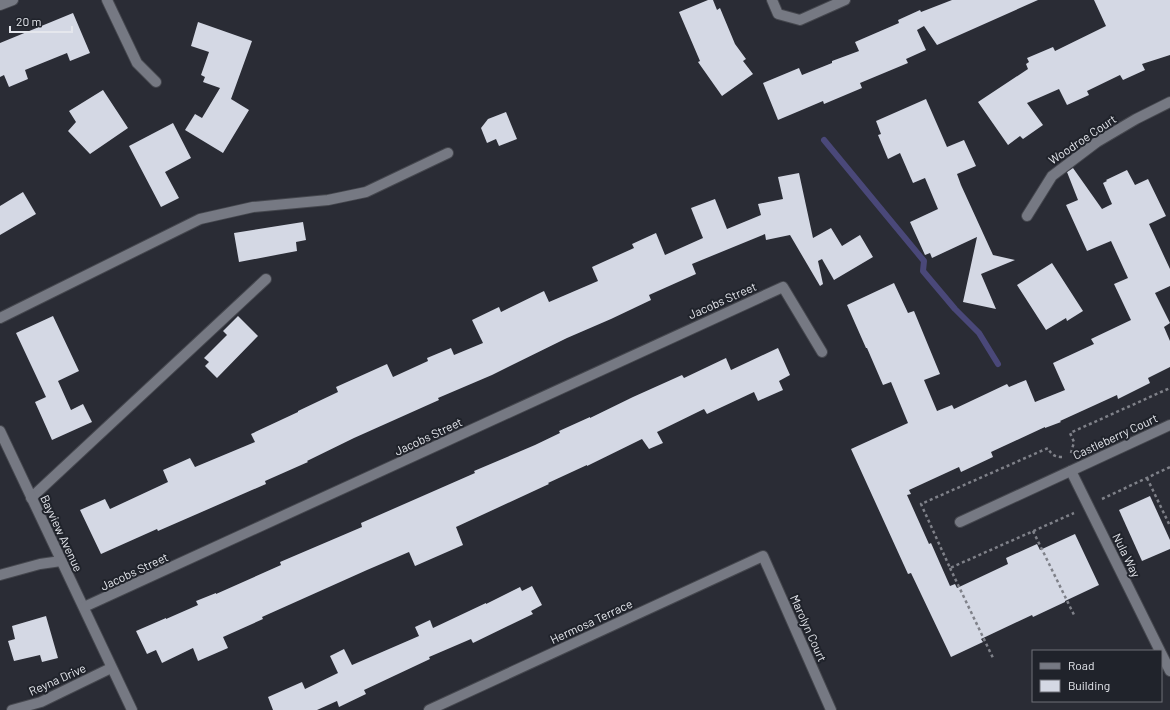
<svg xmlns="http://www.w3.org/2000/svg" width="1170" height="710" font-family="Barlow,sans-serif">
<rect width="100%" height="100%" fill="#2a2c35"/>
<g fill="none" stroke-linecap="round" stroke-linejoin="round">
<polyline stroke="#4a4879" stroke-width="6" points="824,140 924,261 923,271 955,309 979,333 998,364"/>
</g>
<g fill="#d4d8e4">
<polygon points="708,0 713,0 717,10 720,8 735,44 746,59 743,61 753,74 722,96 698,62 700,61 679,12"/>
<polygon points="952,0 1038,0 937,45 924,26 917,30 926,50 906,59 908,63 860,83 862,88 824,104 823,101 778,120 763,83 799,68 802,75 832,63 832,61 859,51 855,42 899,23 898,20 920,10 921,12"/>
<polygon points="1094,0 1170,0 1170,55 1142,64 1145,70 1123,80 1120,75 1087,91 1089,95 1067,105 1059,89 1027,103 1043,125 1023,139 1020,136 1008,145 978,102 1028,69 1026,64 1029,62 1027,58 1053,47 1055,51 1106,26"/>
<polygon points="73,13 90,53 70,61 67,53 25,70 28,79 9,87 4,75 0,77 0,43"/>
<polygon points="198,22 252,41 231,99 249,110 223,153 185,130 195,114 202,118 220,88 203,82 205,77 201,75 209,52 191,46"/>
<polygon points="103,90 128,128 90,154 68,131 76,122 69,111"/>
<polygon points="926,99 947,147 964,140 976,166 957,174 961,185 993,255 1015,260 981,274 996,309 963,302 977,237 932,258 930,253 925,255 910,222 938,209 925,178 913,183 900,153 888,159 878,135 881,134 876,121"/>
<polygon points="506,112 517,139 499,146 496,139 487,143 481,128 488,119"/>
<polygon points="173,123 191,158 165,172 179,198 161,207 129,146"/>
<polygon points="1073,168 1102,209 1112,204 1103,183 1107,181 1106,180 1127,170 1135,185 1148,179 1166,216 1149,224 1170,269 1170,286 1155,293 1170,323 1164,327 1170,341 1170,367 1148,378 1150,383 1118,399 1117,395 1060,421 1061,422 1045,428 1045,427 991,452 993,457 961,472 959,467 909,490 911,494 907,495 929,544 931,543 950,586 955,584 957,588 1008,564 1006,558 1037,544 1040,550 1075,534 1099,585 1065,601 1065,602 1033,617 1032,615 981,639 983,642 951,657 911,573 908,574 851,449 908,423 891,382 883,385 867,348 866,348 847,305 894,283 908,313 914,311 940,374 924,380 937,411 952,405 954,409 1007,384 1009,387 1026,380 1035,402 1065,390 1053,363 1094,344 1091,339 1131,320 1114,284 1128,278 1111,241 1087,251 1066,205 1078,200 1067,172"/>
<polygon points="799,173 813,238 831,228 842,246 860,235 873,257 834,280 822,259 818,261 823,284 820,286 790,235 766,240 765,234 692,264 696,274 649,295 651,300 611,319 567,338 492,375 438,398 439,400 354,438 307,461 308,462 265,481 266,484 158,531 157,529 101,554 80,510 105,499 110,509 168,482 163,470 190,458 195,467 255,442 251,434 298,412 298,411 338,392 336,387 387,364 393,377 428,361 427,358 451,348 454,355 483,343 472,320 499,307 501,312 544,291 549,302 598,281 592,267 634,248 632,244 656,233 665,255 703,238 691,208 715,199 727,229 761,215 758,204 783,199 778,177"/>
<polygon points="23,192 36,214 0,235 0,206"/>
<polygon points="303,222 306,240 296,242 297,251 239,262 234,233"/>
<polygon points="1052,263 1083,311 1067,321 1066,318 1046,330 1017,285"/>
<polygon points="53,316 79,371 58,381 71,410 83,404 92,422 52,440 35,402 46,397 16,333"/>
<polygon points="238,316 258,336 217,378 205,366 209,362 204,358 227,335 223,331"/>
<polygon points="778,348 790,375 779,381 783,390 758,401 754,392 707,414 704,409 657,432 663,443 649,449 642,439 587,466 587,465 548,483 549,484 456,527 463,545 415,566 409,552 367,570 262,617 263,619 223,637 228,648 198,661 193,648 162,663 156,650 147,654 136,631 166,618 166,619 198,605 196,601 216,593 216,594 281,565 280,562 362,527 361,523 475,473 474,471 535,445 560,433 559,431 590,417 590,418 633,397 682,375 684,378 726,358 731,370"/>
<polygon points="1150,496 1170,540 1170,549 1142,561 1119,510"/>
<polygon points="532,586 542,605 531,611 533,614 473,643 471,639 429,657 430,659 364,690 366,694 339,707 337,701 317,710 273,710 268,697 302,682 305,689 338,673 330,656 344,649 352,665 419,636 415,627 430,620 433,628 486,603 486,604 520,587 522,591"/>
<polygon points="46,616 58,658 42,662 40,655 14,661 8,641 15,639 12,626"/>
</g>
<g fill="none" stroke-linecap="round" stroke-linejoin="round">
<defs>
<g id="service">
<polyline points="0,318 200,219 253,207 328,200 366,192 448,153"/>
<polyline points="31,498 266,279"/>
<polyline points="0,575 40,564 61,561"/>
</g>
<g id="minor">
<polyline points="107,0 137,63 156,82"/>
<polyline points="772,0 778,14 800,20 845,0"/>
<polyline points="0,5 13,0"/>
<polyline points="1027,216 1052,176 1097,142 1136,119 1170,102"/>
<polyline points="0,431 132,710"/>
<polyline points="1071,471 1160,651"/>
<polyline points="960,522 1170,425"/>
<polyline points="84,607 783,287 822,352"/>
<polyline points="1161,653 1170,671"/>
<polyline points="12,710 41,702 111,668"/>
<polyline points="429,710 763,556 831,710"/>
</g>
</defs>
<use href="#service" stroke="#45474e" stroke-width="12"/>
<use href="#minor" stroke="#45474e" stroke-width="12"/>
<g stroke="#7f8189" stroke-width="2.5" stroke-dasharray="3 3" stroke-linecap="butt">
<polyline points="1071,453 1074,442 1070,433 1170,388"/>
<path d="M1062 457C1054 457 1051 454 1048 448L921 504 950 568 1074 513"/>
<polyline points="1147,478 1170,526"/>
<polyline points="1102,499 1170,467"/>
<polyline points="1033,531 1075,617"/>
<polyline points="950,568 993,658"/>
</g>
<use href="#service" stroke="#767983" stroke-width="10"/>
<use href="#minor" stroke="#767983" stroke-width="10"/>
</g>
<g text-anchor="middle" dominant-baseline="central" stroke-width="4" stroke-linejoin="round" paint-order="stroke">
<g font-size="12" fill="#e5e7ed" stroke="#20232b">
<text transform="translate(1082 139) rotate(-34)">Woodroe Court</text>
<text transform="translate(722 300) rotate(-24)">Jacobs Street</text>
<text transform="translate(428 436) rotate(-25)">Jacobs Street</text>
<text transform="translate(1115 436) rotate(-25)">Castleberry Court</text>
<text transform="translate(62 533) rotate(65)">Bayview Avenue</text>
<text transform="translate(1127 555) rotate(64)">Nula Way</text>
<text transform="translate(134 571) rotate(-25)">Jacobs Street</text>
<text transform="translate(591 621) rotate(-25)">Hermosa Terrace</text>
<text transform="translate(809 628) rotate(66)">Marolyn Court</text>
<text transform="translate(57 679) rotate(-24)">Reyna Drive</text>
</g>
</g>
<rect x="1032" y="650" width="130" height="52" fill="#20232b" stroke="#6f7179"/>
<rect x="1040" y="663" width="20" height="6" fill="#767983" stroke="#6f7179"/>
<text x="1068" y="670" font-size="12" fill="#e5e7ed">Road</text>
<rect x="1040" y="680" width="20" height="12" fill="#d4d8e4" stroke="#6f7179"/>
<text x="1068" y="690" font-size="12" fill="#e5e7ed">Building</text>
<path d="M10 26v6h62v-6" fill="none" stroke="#e5e7ed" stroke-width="2"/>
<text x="16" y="26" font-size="12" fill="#e5e7ed" stroke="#20232b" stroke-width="3" paint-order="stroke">20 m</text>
</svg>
